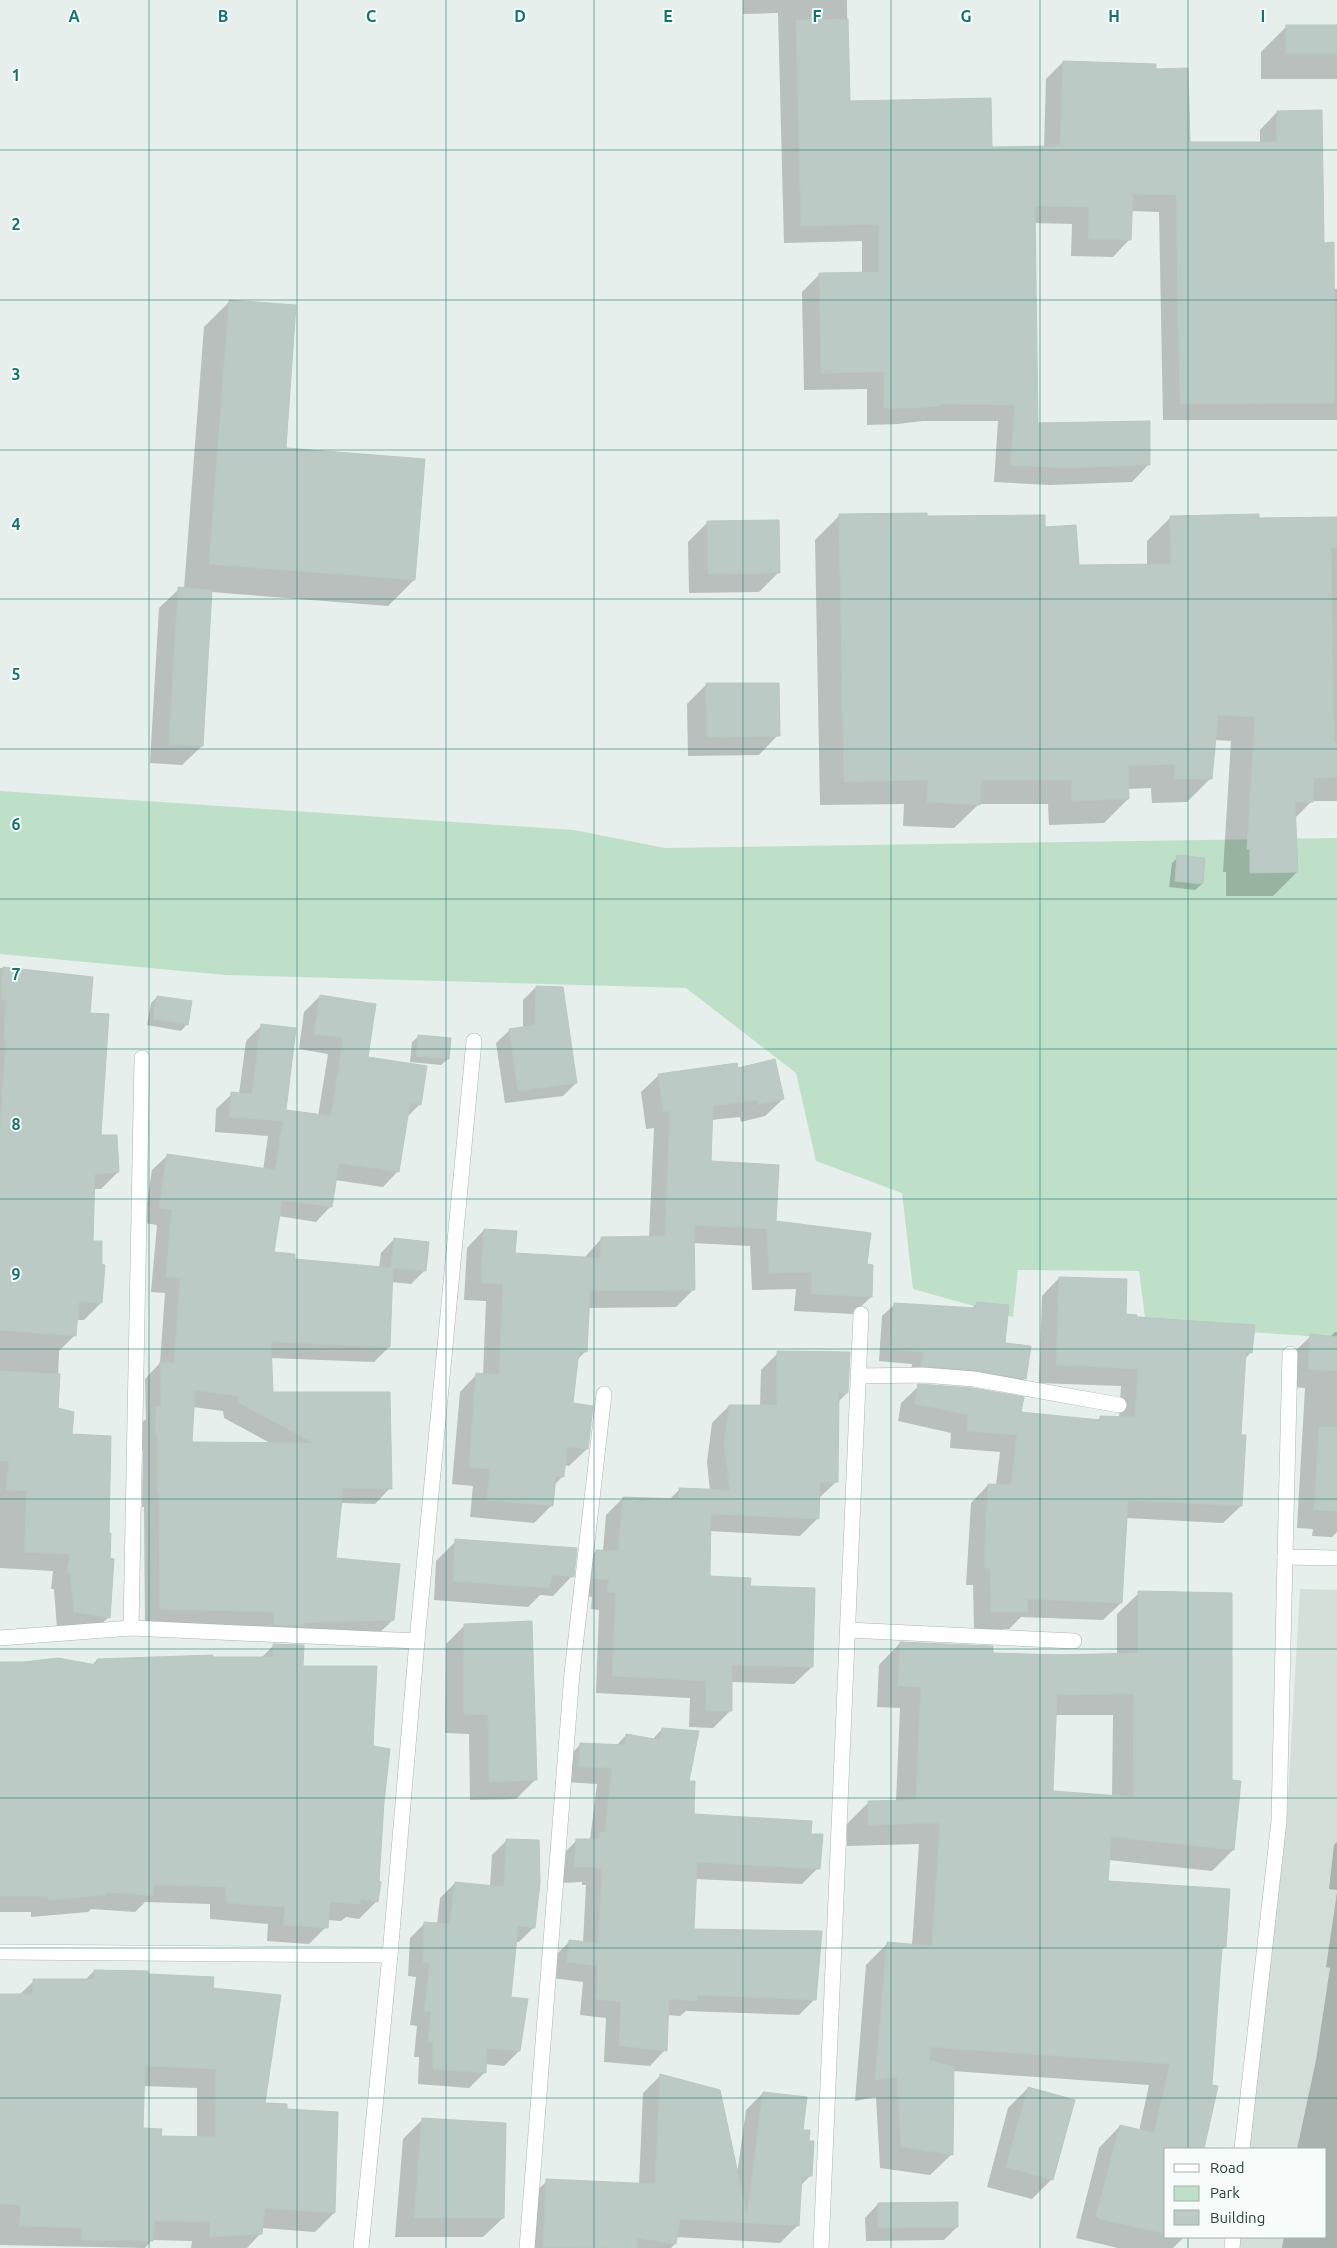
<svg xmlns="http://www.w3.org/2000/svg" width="1337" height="2248" font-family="Ubuntu,sans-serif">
<rect width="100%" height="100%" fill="#e6efeb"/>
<polygon fill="#d4dfda" points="1300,1589 1337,1590 1337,2248 1233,2248 1235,2237 1326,2237 1326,2149 1246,2149 1286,1831"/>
<polygon fill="#bfe0c8" points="0,791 574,830 665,848 1337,838 1337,1338 1146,1325 1139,1271 1018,1270 1013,1317 913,1289 902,1193 816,1161 796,1073 686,988 225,975 0,954"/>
<g fill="#0003" fill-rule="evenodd">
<polygon points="743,0 847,0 848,102 991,148 1044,148 1046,79 1063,62 1154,70 1189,143 1260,143 1260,130 1277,112 1323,289 1337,289 1337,420 1163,420 1159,212 1131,211 1130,239 1113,257 1071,256 1072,224 1034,223 1037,424 1149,464 1132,482 1050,485 994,482 998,421 923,421 898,424 867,425 867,389 804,390 802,292 820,274 862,273 862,241 784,243 778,13 743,14"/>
<polygon points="1287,26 1337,26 1337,79 1261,79 1261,52"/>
<polygon points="230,301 284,450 414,580 388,606 211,592 202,746 182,765 150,763 159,608 179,589 184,589 204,327"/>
<polygon points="839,516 926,517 1044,529 1078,566 1147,565 1147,541 1171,517 1258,520 1337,518 1337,801 1312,801 1295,818 1297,872 1273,896 1226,896 1226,872 1223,872 1231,741 1214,740 1211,778 1187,802 1152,803 1151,788 1128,789 1128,799 1104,823 1049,825 1048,804 979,804 954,828 903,826 904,804 820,805 815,540"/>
<polygon points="708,522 779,572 759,592 689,593 688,542"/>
<polygon points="707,684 778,735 759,755 688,756 687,704"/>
<polygon points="1178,857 1202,884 1195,890 1169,887 1172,863"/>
<polygon points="0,968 92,978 89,1014 100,1137 118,1172 101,1189 94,1189 92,1242 101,1303 84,1320 76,1320 75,1335 59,1351 57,1409 70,1436 109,1617 91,1634 57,1629 54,1589 51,1589 53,1571 0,1568"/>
<polygon points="536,987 576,1083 563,1096 505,1103 496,1043 510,1030 523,1028 523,1000"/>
<path d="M320 996 366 1058 420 1104 406 1118 398 1171 383 1187 335 1180 331 1206 316 1222 278 1216 273 1253 294 1260 379 1268 381 1253 394 1239 424 1271 411 1284 392 1282 389 1347 374 1362 270 1358 272 1393 390 1488 375 1504 341 1503 335 1559 393 1620 377 1635 145 1624 144 1507H142L143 1450H140L141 1423 146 1419 145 1379 160 1363 165 1293 151 1292 157 1225 144 1223 152 1170 168 1155 263 1170 268 1136 215 1132 216 1109 232 1094H239L246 1041 261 1026 285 1111 318 1116 328 1054 299 1049 304 1012ZM193 1407 223 1411 224 1418 272 1444 191 1443Z"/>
<polygon points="157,997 187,1024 181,1031 147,1025 151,1003"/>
<polygon points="419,1036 448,1059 441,1065 410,1062 412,1042"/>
<polygon points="737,1070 783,1099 765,1116 741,1122 740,1117 711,1120 710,1162 775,1222 866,1265 871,1297 853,1314 794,1311 796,1289 752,1290 750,1246 693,1243 694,1289 676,1307 588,1308 586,1351 577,1360 571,1404 587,1449 569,1466 564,1465 563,1476 553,1486 551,1506 534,1523 470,1517 473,1486 452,1484 460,1392 477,1374 483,1375 486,1301 464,1300 467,1248 484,1230 514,1254 584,1258 602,1238 649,1237 654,1128 646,1129 641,1092 659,1075"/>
<polygon points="1059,1278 1125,1315 1251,1352 1245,1359 1239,1436 1241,1506 1223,1523 1125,1518 1121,1603 1103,1620 1021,1617 1009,1629 974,1629 973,1585 966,1585 971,1503 988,1485 996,1485 1000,1452 950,1448 951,1433 898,1421 901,1403 919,1386 1020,1413 1097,1421 1101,1417 1119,1418 1121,1386 1039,1383 1042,1296"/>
<polygon points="978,1303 1025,1378 1013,1391 910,1378 912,1364 879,1361 882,1316 895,1304 971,1309"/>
<polygon points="1335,1332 1337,1332 1337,1532 1332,1537 1312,1536 1313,1529 1297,1528 1305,1388 1290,1387 1292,1354 1311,1336 1330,1337"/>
<polygon points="778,1353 847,1393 838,1402 837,1481 818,1499 817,1519 800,1536 709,1531 708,1577 749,1587 812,1667 794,1684 731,1682 731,1710 713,1728 689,1727 690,1698 596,1693 599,1610 591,1609 592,1597 576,1595 579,1568 596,1551 603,1551 606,1515 623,1498 669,1500 680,1489 710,1491 707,1462 712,1423 729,1406 760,1406 761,1370"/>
<polygon points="456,1541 572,1576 553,1596 540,1595 528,1607 434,1600 436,1561"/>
<path d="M1139 1593 1231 1781 1233 1850 1212 1871 1109 1860 1107 1882 1225 1947 1220 1951 1211 2086 1217 2087 1203 2149H1166V2237H1184L1173 2248H1118L1076 2238 1099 2148 1120 2126 1139 2131 1149 2085 953 2071 952 2154 930 2175 880 2168 876 2097 855 2101 866 1965 887 1944 912 1946 919 1844 847 1846V1824L868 1803 896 1802 900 1708 877 1707 879 1665 900 1643 992 1654 1117 1655V1614ZM1055 1715H1113L1112 1797 1052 1792Z"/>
<polygon points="465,1625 535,1780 516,1799 470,1800 469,1734 445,1733 446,1644"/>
<polygon points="274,1645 302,1667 372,1747 383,1802 377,1882 380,1883 376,1902 359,1919 346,1917 341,1921 327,1920 326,1927 309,1944 267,1941 268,1924 210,1919 210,1904 145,1902 135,1912 91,1909 88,1912 31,1917 31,1912 0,1912 0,1663 92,1665 97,1660 261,1658"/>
<polygon points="662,1729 688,1783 693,1815 809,1835 818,1868 802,1884 695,1879 693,1931 815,1999 799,2015 686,2011 680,2016 667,2015 665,2050 650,2066 604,2062 606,2018 580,2015 583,1982 552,1978 554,1957 570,1941 583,1943 586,1885 582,1885 582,1882 559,1883 560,1857 576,1841 590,1840 597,1784 564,1782 565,1760 581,1744 616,1746 626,1735 652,1740"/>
<polygon points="507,1840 534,1927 519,1942 515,1942 510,1998 519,2051 504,2066 485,2064 484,2073 469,2088 418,2084 419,2057 414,2057 417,2026 410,2025 416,1977 408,1976 410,1938 425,1923 437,1924 440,1898 455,1883 490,1887 492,1855"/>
<polygon points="1337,1842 1337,1890 1329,1889 1334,1845"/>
<polygon points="1337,1892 1337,2248 1282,2248 1284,2237 1326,2237 1326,2149 1297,2149 1316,2060 1330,1968 1326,1967"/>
<path d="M94 1971 147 1975 212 1989 264 2105 286 2110 334 2213 315 2232 262 2228 261 2233 247 2248H191L192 2241 152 2240 145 2248 0 2245V1995H19L34 1981 85 1980ZM143 2086 197 2088V2138H160L142 2129Z"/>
<polygon points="660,2076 737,2175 746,2110 763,2093 802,2131 808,2142 810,2176 800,2186 797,2226 780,2243 676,2237 675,2244 671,2248 527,2248 529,2198 547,2181 639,2185 643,2093"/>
<polygon points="1028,2088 1052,2179 1032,2199 987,2187 1008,2108"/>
<polygon points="423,2119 503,2218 483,2237 395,2237 403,2139"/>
<polygon points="878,2204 957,2227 944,2240 866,2241 865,2218"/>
</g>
<g fill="#bbcac4" stroke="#b8c9c2" fill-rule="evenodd">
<polygon points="848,19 850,101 991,98 992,147 1060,146 1063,61 1156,64 1156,69 1188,68 1190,142 1277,142 1277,111 1322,110 1324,243 1334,242 1335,403 1180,404 1176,195 1133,194 1131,240 1088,239 1089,207 1035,206 1038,423 1150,421 1150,465 1068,468 1010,465 1015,405 939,404 939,406 916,408 884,408 884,372 821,373 819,273 879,272 879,224 801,226 796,20"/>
<rect x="1286" y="25" width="51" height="29"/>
<polygon points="229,300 296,305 286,448 425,459 415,580 209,564"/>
<polygon points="927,513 927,516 1045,515 1045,527 1076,525 1079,565 1171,564 1170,516 1259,514 1259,518 1337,517 1337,548 1331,548 1334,743 1337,743 1337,777 1314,778 1313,802 1295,802 1298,872 1250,873 1250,849 1247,849 1255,717 1218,715 1212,779 1175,779 1175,764 1128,766 1129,799 1072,801 1072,780 981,780 980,805 927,802 928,780 844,782 839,514"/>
<polygon points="779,520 780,573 708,574 707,521"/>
<polygon points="178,587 212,590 203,746 169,744"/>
<polygon points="706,683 779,683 780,736 707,737"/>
<polygon points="1177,855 1205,858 1203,884 1175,881"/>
<polygon points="3,967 93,977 90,1013 109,1014 101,1135 117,1135 119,1172 95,1174 93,1241 102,1241 102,1264 105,1265 102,1303 79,1302 76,1336 0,1330 0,1130 6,1039 4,1039 6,1000 1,1000"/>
<polygon points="536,986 563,987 577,1083 518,1091 509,1029 535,1025"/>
<path d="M320 995 376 1004 368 1057 427 1066 421 1105 410 1103 399 1172 339 1163 332 1207 282 1200 274 1252 295 1254V1259L393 1268 390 1347 271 1342 273 1392H390L392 1489 343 1488 336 1558 400 1564 394 1620 304 1623V1626L274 1625V1612L160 1609 159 1492H157L158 1435H155L156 1406 161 1407 160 1362 174 1363 180 1278 166 1277 172 1210 159 1208 167 1154 275 1170 283 1121 229 1117 231 1092 252 1094 261 1024 296 1028 286 1110 331 1116 343 1038 314 1034ZM195 1390 238 1396 239 1403 314 1443 192 1442Z"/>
<polygon points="157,996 192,1001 188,1025 153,1019"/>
<polygon points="418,1035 451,1038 449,1059 416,1056"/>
<polygon points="775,1059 784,1099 758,1105 757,1100 713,1106 711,1161 779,1165 776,1221 871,1233 867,1264 873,1265 872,1297 811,1294 812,1272 769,1273 767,1229 694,1225 695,1290 590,1291 587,1352 579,1351 573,1403 593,1406 588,1449 567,1447 564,1477 556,1476 553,1506 487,1500 490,1469 469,1467 476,1373 499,1375 503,1284 481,1283 484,1229 517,1231 515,1253 601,1258 601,1237 665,1236 670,1111 663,1112 658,1074 737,1063 738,1068"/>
<polygon points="394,1238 429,1242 426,1271 391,1268"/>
<polygon points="1059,1277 1127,1279 1126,1314 1137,1315 1137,1317 1255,1325 1252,1353 1246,1352 1241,1435 1246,1435 1242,1506 1128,1500 1122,1603 1027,1599 1028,1612 991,1612 990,1568 984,1568 988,1484 1011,1485 1017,1435 967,1431 968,1415 915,1404 918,1384 973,1388 1024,1397 1021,1412 1100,1420 1100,1416 1135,1417 1138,1369 1056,1365"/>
<polygon points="977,1302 1009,1305 1005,1343 1031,1346 1026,1379 975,1370 921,1366 923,1352 890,1349 894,1303 976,1308"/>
<polygon points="1310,1334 1337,1337 1337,1371 1308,1369"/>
<polygon points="777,1351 850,1352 848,1393 839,1393 838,1482 820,1482 819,1519 711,1514 710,1576 751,1578 750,1586 815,1588 813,1667 732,1665 732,1711 706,1711 706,1681 612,1676 616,1593 607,1592 609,1580 592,1578 596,1550 618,1551 623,1497 679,1499 679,1488 730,1490 724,1444 729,1405 777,1405"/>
<polygon points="0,1371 60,1374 58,1408 74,1412 72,1434 111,1436 109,1533 111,1533 110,1558 114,1559 110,1618 74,1612 70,1573 67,1572 70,1554 24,1552 27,1491 6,1490 9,1461 0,1460"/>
<polygon points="1319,1427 1337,1427 1337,1511 1314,1510"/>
<polygon points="455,1539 577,1548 574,1577 553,1575 549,1588 453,1581"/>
<path d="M1138 1591 1232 1593V1780L1241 1781 1234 1850 1111 1837 1108 1881 1230 1889 1226 1947H1222L1212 2085 1218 2086 1204 2149H1166V2234L1099 2219 1096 2216 1120 2125 1154 2133 1170 2064 931 2047 929 2060 954 2067 953 2155 901 2147 897 2077 875 2080 887 1942 932 1946 940 1823 868 1825V1801L916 1800 921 1687 898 1686 900 1642 993 1646V1653L1061 1655 1138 1653ZM1134 1694 1133 1797 1053 1791 1057 1695Z"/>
<polygon points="532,1621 537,1780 489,1782 488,1715 464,1714 464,1624"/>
<polygon points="273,1644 304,1645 303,1666 377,1666 373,1746 390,1749 384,1802 379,1881 381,1882 378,1902 360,1899 360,1904 330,1902 328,1928 283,1925 285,1907 227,1903 226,1887 153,1885 153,1896 106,1892 106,1895 48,1900 48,1896 0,1896 0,1662 24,1662 58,1658 96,1665 97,1659 213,1655 213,1657 273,1657"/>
<polygon points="662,1728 699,1731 689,1781 695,1781 694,1814 812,1821 811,1834 823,1834 820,1869 697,1862 694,1929 822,1931 816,2000 698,1995 697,2001 669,1999 667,2051 619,2046 621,2002 596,1999 598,1966 567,1962 569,1940 598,1943 602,1869 597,1869 597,1867 574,1867 576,1839 599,1839 599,1832 605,1833 612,1768 579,1767 580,1743 625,1745 626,1734 660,1740"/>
<polygon points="506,1839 539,1840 540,1883 535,1928 518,1926 511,1997 528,1999 520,2051 487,2048 486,2073 433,2069 433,2042 428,2042 431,2012 424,2011 430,1963 423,1962 424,1922 450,1924 455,1882 504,1887"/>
<path d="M94 1970 148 1971V1974L214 1977 213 1988 281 1995 265 2103 287 2104V2109L338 2112 335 2213 265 2208 262 2234 210 2237V2222L155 2221 153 2241 81 2240 82 2228 19 2226 21 2205 0 2204V1994H33V1979H94ZM145 2066 216 2069V2137L161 2136 162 2129 143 2128Z"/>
<polygon points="660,2074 720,2090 747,2215 763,2092 807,2097 803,2130 810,2130 809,2141 814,2141 812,2176 802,2176 799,2226 680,2219 676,2244 637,2238 637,2248 543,2247 546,2179 655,2184"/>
<polygon points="1028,2087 1075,2100 1053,2180 1006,2167"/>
<polygon points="422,2118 506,2123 504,2218 414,2218"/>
<polygon points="958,2202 958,2227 878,2228 878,2203"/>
</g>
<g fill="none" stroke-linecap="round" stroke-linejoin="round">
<defs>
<g id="minor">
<polyline points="859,1376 923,1375 974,1379 1119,1405"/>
<polyline points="1285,1557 1290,1354"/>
<polyline points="131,1628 142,1058"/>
<polyline points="848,1630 1074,1641"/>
<polyline points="0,1638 131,1628 417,1641"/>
<polyline points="0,1952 390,1955"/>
<polyline points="1242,2149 1279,1821 1285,1557 1337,1558"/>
<polyline points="361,2248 390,1955 417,1641 474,1041"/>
<polyline points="527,2248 572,1673 604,1394"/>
<polyline points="821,2248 861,1314"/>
<polyline points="1232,2248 1233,2237"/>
</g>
</defs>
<use href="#minor" stroke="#a8b8b2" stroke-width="16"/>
<use href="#minor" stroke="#fff" stroke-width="15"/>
</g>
<path fill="none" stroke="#0f766e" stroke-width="1" stroke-opacity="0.55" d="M149 0V2248M297 0V2248M446 0V2248M594 0V2248M743 0V2248M891 0V2248M1040 0V2248M1188 0V2149M0 150H1337M0 300H1337M0 450H1337M0 599H1337M0 749H1337M0 899H1337M0 1049H1337M0 1199H1337M0 1349H1337M0 1499H1337M0 1649H1337M0 1798H1337M0 1948H1337M0 2098H1337M1188 2237V2248"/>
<g font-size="16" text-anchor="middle" font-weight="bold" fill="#0f766e" stroke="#f7fbf9" stroke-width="4" stroke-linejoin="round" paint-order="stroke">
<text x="74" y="22">A</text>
<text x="223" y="22">B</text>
<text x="371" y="22">C</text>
<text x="520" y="22">D</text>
<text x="668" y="22">E</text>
<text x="817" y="22">F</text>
<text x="966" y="22">G</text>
<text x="1114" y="22">H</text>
<text x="1263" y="22">I</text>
<text x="16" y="81">1</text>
<text x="16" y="230">2</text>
<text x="16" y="380">3</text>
<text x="16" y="530">4</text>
<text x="16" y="680">5</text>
<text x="16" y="830">6</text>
<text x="16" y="980">7</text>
<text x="16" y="1130">8</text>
<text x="16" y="1280">9</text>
</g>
<rect x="1164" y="2148" width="162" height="90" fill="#f7fbf9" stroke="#a3b1ad"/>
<rect x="1174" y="2164" width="25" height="8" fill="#ffffff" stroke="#a3b1ad"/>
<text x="1210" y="2173" font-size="15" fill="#24423a">Road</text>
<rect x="1174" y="2186" width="25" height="15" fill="#bfe0c8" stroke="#a3b1ad"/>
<text x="1210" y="2198" font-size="15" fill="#24423a">Park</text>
<rect x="1174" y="2210" width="25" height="15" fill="#bbcac4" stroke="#a3b1ad"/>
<text x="1210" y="2223" font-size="15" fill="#24423a">Building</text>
</svg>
